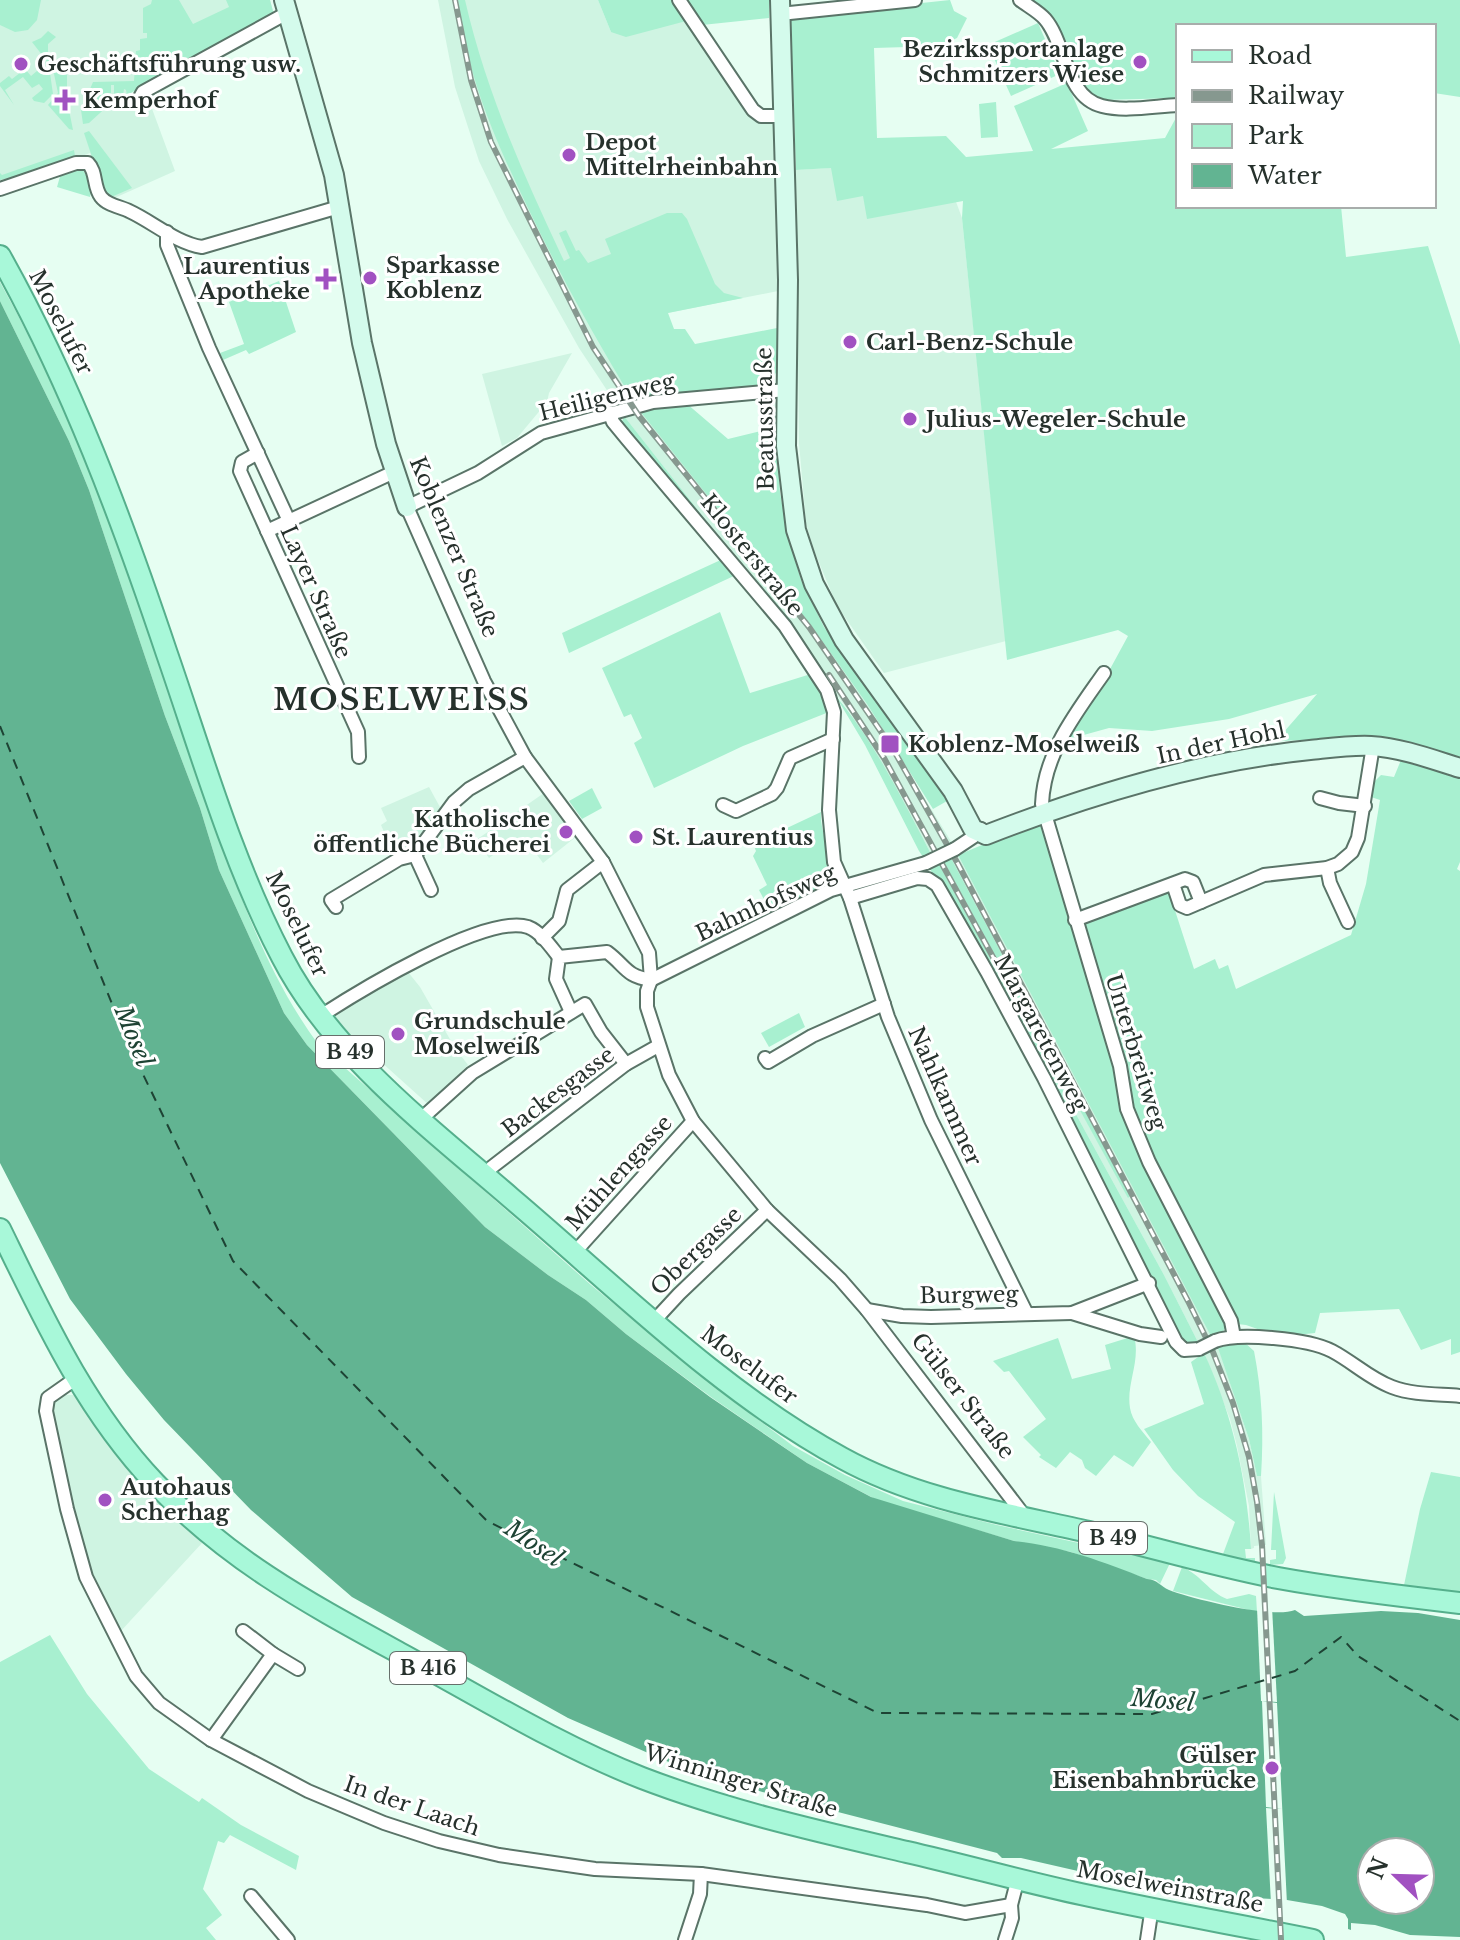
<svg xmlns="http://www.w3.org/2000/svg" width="1460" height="1940" font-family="'Libre Baskerville',serif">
<rect width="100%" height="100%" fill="#e6fef2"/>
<g fill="#cff4e2">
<polygon points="0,0 270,0 274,15 127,95 136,112 151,106 175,171 110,200 90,153 41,171 0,180"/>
<polygon points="438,0 598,0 611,32 690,20 759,119 773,123 778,291 667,313 634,402 810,624 867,704 952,843 931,854 876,753 850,713 745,570 624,416 579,348 507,219 479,161 455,87"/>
<polygon points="941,161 962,218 1006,641 884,673 837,606 813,548 806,523 799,443 796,170"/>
<polygon points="572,353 549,393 547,402 517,438 502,446 482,374"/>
<polygon points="429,787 441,809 416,842 394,854 381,825 387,821 381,808"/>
<polygon points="544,793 577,836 543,863 526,840 511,852 506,846 489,858 476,840"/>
<polygon points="958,855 1200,1311 1212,1338 1199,1344 1164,1275 939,864 944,862 1128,1197 951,858"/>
<polygon points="408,972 420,987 455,1048 468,1065 429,1105 340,1025 335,1016 337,1010"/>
<polygon points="1218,1346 1249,1439 1257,1476 1261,1476 1266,1545 1254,1546 1254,1548 1251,1549 1249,1506 1237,1446 1230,1419 1204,1353"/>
<polygon points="64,1395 79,1395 119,1453 202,1543 119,1633 88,1576 50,1405"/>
</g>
<g fill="#a8f0d0">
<polygon points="0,0 41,0 37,20 28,30 15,32 0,25"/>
<polygon points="152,0 179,0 193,24 229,7 226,0 270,0 274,15 127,95 126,90 124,89 123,95 114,101 114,85 111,85 111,103 89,123 83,124 81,110 93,82 134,81 136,51 140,50 140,39 147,38 147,33 143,33 143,8 151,4"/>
<path d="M458 0H465C486 92 524 176 564 261L570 258 559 233 566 230 576 251 579 250 588 263 611 254 605 239 667 213H682L687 219 715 284 724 293 743 298 668 313 674 329H685L695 344 777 328V371L768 385 681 393 634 402C595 338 560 275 528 208 496 142 466 74 458 0Z"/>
<polygon points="598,0 675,0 690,20 626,37 611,32"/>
<polygon points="683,0 769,0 769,18 702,25"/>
<polygon points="950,0 954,11 967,18 957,38 940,46 874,48 877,138 946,136 966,157 1033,151 1014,106 1067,83 1088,131 1051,149 1165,138 1178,114 1178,206 1341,206 1346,257 1428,246 1460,345 1460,862 1457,869 1460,871 1460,1352 1451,1355 1451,1339 1421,1350 1399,1309 1320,1313 1315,1333 1287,1336 1287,1339 1246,1325 1228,1323 1222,1333 1212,1338 958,855 1044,819 1073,926 1169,892 1194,969 1215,959 1219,969 1228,965 1236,989 1351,935 1366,884 1380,800 1371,797 1373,783 1381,775 1394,777 1408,743 1377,738 1276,741 1317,694 1229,719 1152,731 1109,728 1062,741 1109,671 1128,636 1118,630 1007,660 962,218 963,201 867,219 863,196 837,201 831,168 796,170 790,17"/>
<polygon points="1030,0 1460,0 1460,97 1434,93 1434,26 1178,26 1178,98 1102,100 1088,93 1077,80 1050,16"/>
<polygon points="1038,23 1060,74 1011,96 988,45"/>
<polygon points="48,31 56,37 48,44 48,54 67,69 67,100 73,130 69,129 48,105 58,93 53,69 32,42 41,38"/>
<polygon points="43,66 50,73 53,94 44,103 34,101 32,98 43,89 39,84 32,88 23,77 5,90 14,105 0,86 0,83 9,76 12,79 25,69 31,76"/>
<polygon points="996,102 998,137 981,138 979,104"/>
<polygon points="89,131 132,188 109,198 104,193 84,133"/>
<polygon points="74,150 75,156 50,164 48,168 0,180 0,173 2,175"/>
<polygon points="72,169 83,170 92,185 90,197 57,187 61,173"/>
<polygon points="279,281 296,332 249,354 246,350 223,360 220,353 244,344 229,302"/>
<path d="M0 282C85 434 136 600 194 764 228 860 257 961 318 1044L591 1285 701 1376 793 1446 845 1475 903 1501 997 1525 1170 1563 1160 1584 1156 1580 1147 1579 1071 1552 1014 1541 877 1500 807 1463 711 1397 626 1334 586 1300 548 1275 485 1227 307 1045 284 1013 219 870 200 808 165 716 89 490 69 441 0 301Z"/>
<polygon points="765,399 772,402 775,409 780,493 789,540 801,580 824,627 947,801 933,809 867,704 810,624 640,411 686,403 728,439 773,428 772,408"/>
<polygon points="624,416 745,570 620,427"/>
<polygon points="725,558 738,574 569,653 562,633"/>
<polygon points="720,612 750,693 814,673 822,688 829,712 743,746 654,788 634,743 642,738 631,714 624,717 602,668"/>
<path d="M835 695C875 742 902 799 931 854L923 857 919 851 865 745Z"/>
<polygon points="592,788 602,808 582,819 569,801"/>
<path d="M821 812C819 837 840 863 823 885L772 915 759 890 767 885 753 856 756 851 753 844Z"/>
<polygon points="951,858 1130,1196 1128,1198 944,862"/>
<polygon points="939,864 1164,1275 1199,1344 1183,1345 930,869"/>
<polygon points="799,1013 805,1027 769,1047 761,1033"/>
<path d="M1134 1336C1141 1361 1126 1384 1130 1408 1132 1421 1143 1432 1151 1442L1133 1467 1114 1455 1096 1476 1085 1468 1082 1460 1070 1452 1056 1468 1039 1457 1041 1455 1023 1437 1046 1419 1009 1371 1004 1372 993 1361 1058 1338 1072 1379 1111 1369 1105 1345Z"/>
<path d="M1244 1342 1254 1351C1262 1392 1264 1433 1261 1476H1257L1249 1439 1217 1345Z"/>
<path d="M1204 1353C1233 1415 1247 1481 1251 1549H1245L1246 1558H1255V1562L1223 1554 1235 1522 1198 1496 1173 1470 1144 1429 1204 1404 1191 1362Z"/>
<polygon points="1431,1472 1460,1477 1460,1598 1403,1590 1420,1509"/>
<polygon points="1274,1492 1286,1558 1283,1564 1270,1565 1270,1560 1276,1559 1276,1550 1271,1550"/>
<path d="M1182 1567C1200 1574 1209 1592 1227 1599L1249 1594 1256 1596 1257 1612 1173 1591Z"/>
<polygon points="50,1635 87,1694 149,1769 199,1802 202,1798 241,1825 299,1856 296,1870 230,1835 224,1843 218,1841 203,1889 222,1915 206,1928 216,1940 0,1940 0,1662"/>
</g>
<path fill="#62b492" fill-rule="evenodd" d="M0 301 69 441 89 490 165 716 200 808 219 870 284 1013 307 1045 485 1227 548 1275 586 1300 626 1334 710 1397 807 1463 871 1497 1014 1541C1058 1545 1105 1562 1147 1579 1158 1580 1160 1586 1169 1590 1193 1599 1272 1619 1295 1610L1304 1616 1381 1611 1418 1613 1460 1620V1937L1410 1935 1375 1925 1351 1923V1930L1348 1929V1919L1345 1914 1322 1906 1287 1900 1203 1895 1163 1889 1131 1877 1091 1874 1021 1858H1002L997 1853 772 1795 671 1763 568 1718 352 1597 251 1510 164 1420 126 1374 70 1299 0 1163ZM1372 1852H1420V1900H1372Z"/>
<g fill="#e6fef2">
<polygon points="1272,1607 1277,1702 1261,1701 1257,1608"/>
<polygon points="1262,1701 1277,1703 1287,1904 1271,1904 1266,1808 1282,1809 1266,1807"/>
</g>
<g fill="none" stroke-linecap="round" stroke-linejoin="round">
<polyline stroke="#1e4334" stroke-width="2" stroke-dasharray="10 8" stroke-linecap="butt" points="0,726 127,1041 233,1261 487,1521 878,1713 1152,1714 1295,1671 1341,1637 1358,1656 1460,1721"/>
<defs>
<g id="street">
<polyline points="679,0 753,110 761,116 784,116"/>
<path d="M1020 0C1028 6 1039 12 1045 19 1066 43 1065 97 1102 106 1125 112 1155 106 1178 105"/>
<polyline points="780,14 915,0"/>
<polyline points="138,101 143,92 287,13"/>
<path d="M0 189 76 163H88C97 172 93 187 101 197 107 205 121 207 129 211 153 222 176 243 202 247L339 207"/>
<polyline points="167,232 167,245 209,348 289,521"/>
<polyline points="786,390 653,402 541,433 478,473 407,507 484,681 525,757 603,862 649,953 651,980 647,991 647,1007 669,1075 693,1121 767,1210 840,1279 867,1310 1026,1518"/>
<polyline points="609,412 613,422 627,439 785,626 827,690 834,712 829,810 834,862 850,898 888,1017 931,1120 1027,1314"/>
<polyline points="258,453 242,462 240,471 358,732 359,757"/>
<polyline points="267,531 394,472"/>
<path d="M1104 673C1076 713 1044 753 1042 804L1120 1066 1127 1109 1149 1162 1231 1321 1234 1337"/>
<polyline points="1320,798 1339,803 1365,806"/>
<polyline points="723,805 736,811 772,794 777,788 790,758 833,739"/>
<polyline points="955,849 973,837 981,829"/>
<polyline points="1327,868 1330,883 1348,922"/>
<polyline points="1173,884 1180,905 1187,908 1264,875 1327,868 1338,864 1352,852 1358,838 1373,746"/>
<polyline points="431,890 415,855 454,802 469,789 525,757"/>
<polyline points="850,898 917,878 928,879 937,885 987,972 1044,1078 1176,1342 1184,1350 1199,1349"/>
<polyline points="336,907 331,900 399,859 415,855"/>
<polyline points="1075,920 1185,879 1193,882 1201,902"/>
<polyline points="542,938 559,921 567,890 603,862"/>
<polyline points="651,980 831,890 926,863"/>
<path d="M571 1012 556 979 559 957 607 952C626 966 625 976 651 980"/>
<path d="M319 1017C356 993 486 913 528 927 541 932 551 947 559 957"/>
<polyline points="765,1058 768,1062 812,1036 884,1004"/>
<polyline points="421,1119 472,1073 585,1004 601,1032 626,1064"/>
<polyline points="485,1175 492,1167 626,1064 658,1046"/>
<polyline points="575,1252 693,1121"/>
<polyline points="867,1310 902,1316 931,1317 1072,1313 1149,1283"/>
<polyline points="1072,1313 1140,1334 1161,1337"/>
<polyline points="654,1321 679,1294 767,1210"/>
<path d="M1215 1341C1239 1332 1309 1339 1332 1351 1353 1362 1370 1379 1392 1387 1413 1395 1438 1394 1460 1396"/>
<polyline points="75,1379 48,1398 46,1411 67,1509 86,1577 136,1676 159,1703 211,1740 308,1791 384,1823 439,1841 499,1855 595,1869 701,1874 927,1905 965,1913 1011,1905 1018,1878"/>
<polyline points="243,1631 273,1654"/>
<polyline points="211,1740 273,1654 298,1669"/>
<polyline points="251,1896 288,1940"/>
<polyline points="685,1940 700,1894 701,1874"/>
<polyline points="1005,1940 1012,1918 1011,1905"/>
<polyline points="1147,1940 1152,1907"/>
</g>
<g id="secondary">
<polyline points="284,0 334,175 362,343 386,444 407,507"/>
<path d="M780 0 788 280 786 446 796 530 814 584 844 640 953 791 973 829 986 835C1089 795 1200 761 1310 750 1330 748 1351 745 1371 746 1402 748 1431 759 1460 768"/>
</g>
<g id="primary">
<path d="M0 256C71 383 121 517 167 654 202 755 232 861 282 957 331 1053 430 1128 511 1198 615 1286 722 1393 842 1458 918 1500 1005 1513 1089 1532 1152 1547 1215 1566 1278 1578 1338 1589 1399 1596 1460 1603"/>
<path d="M0 1229C44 1319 85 1409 155 1483 230 1562 310 1604 405 1656 482 1698 560 1746 642 1778 728 1811 817 1831 907 1852 968 1866 1028 1883 1090 1896 1164 1912 1239 1925 1313 1940"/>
</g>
</defs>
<use href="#street" stroke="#5a7468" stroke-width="16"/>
<use href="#secondary" stroke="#5a7468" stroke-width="22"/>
<use href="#primary" stroke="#55af8c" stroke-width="24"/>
<use href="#street" stroke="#fff" stroke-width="12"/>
<use href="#secondary" stroke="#d4fbec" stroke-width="18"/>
<use href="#primary" stroke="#a8f8d9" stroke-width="20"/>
<defs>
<g id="rail">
<polyline points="455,0 471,80 491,142 593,347 639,416 809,627 893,749 958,864 1188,1301 1213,1352 1233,1403 1249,1457 1257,1502 1262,1545 1281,1940"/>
<polyline points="829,675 884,758 1011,990"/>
</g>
</defs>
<use href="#rail" stroke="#86988f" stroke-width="6"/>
<use href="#rail" stroke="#fff" stroke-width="3" stroke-dasharray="9" stroke-linecap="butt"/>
<defs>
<g id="street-bridge">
<polyline points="926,863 955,849"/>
<polyline points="1199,1349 1215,1341"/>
</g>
</defs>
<use href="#street-bridge" stroke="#5a7468" stroke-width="16" stroke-linecap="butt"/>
<use href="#street-bridge" stroke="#fff" stroke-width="12"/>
</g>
<g fill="#a151c1" stroke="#fff" stroke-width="3">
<circle cx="1140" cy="62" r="8"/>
<circle cx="21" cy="64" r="8"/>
<path d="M61 88h8v8h8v8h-8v8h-8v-8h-8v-8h8z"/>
<circle cx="569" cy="155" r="8"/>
<circle cx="370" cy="278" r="8"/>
<path d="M322 267h8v8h8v8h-8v8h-8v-8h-8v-8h8z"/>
<circle cx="850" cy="342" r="8"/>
<circle cx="910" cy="419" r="8"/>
<rect x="880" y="734" width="20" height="20" rx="4"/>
<circle cx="566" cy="832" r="8"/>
<circle cx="636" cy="837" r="8"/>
<circle cx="398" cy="1034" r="8"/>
<circle cx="105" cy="1500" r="8"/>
<circle cx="1272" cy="1768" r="8"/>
</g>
<g text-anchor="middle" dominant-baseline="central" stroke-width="6" stroke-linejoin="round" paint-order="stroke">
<g fill="#fff" stroke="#676f6b" stroke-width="2">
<rect x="316" y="1036" width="68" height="32" rx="6"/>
<rect x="1079" y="1522" width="68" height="32" rx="6"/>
<rect x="390" y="1652" width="76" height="32" rx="6"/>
</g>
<g font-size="20" font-weight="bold" fill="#26312c">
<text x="350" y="1052">B 49</text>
<text x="1113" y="1538">B 49</text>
<text x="428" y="1668">B 416</text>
</g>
<g font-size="22" font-weight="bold" fill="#26312c" stroke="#fff" text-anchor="start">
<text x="1124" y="49" text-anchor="end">Bezirkssportanlage<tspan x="1124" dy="25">Schmitzers Wiese</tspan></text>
<text x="37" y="64">Geschäftsführung usw.</text>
<text x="83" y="100">Kemperhof</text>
<text x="585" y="142">Depot<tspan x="585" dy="25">Mittelrheinbahn</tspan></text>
<text x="386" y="265">Sparkasse<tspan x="386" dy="25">Koblenz</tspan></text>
<text x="310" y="266" text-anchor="end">Laurentius<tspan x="310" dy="25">Apotheke</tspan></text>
<text x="866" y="342">Carl-Benz-Schule</text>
<text x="926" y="419">Julius-Wegeler-Schule</text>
<text x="908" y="744">Koblenz-Moselweiß</text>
<text x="550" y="819" text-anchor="end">Katholische<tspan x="550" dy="25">öffentliche Bücherei</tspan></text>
<text x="652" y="837">St. Laurentius</text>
<text x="414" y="1021">Grundschule<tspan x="414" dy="25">Moselweiß</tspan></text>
<text x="121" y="1487">Autohaus<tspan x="121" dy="25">Scherhag</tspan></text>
<text x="1256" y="1755" text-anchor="end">Gülser<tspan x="1256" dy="25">Eisenbahnbrücke</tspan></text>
</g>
<g font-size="22" fill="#26312c" stroke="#fff">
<text transform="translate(61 322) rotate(63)">Moselufer</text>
<text transform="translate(607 397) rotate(-14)">Heiligenweg</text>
<text transform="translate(765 419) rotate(-91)">Beatusstraße</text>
<text transform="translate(454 547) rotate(67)">Koblenzer Straße</text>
<text transform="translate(752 555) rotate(51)">Klosterstraße</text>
<text transform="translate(316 592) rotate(66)">Layer Straße</text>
<text transform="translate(1221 743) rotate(-12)">In der Hohl</text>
<text transform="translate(766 903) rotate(-25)">Bahnhofsweg</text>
<text transform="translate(297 924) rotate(64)">Moselufer</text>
<text transform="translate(1041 1033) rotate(62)">Margaretenweg</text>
<text transform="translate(1136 1052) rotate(73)">Unterbreitweg</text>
<text transform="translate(558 1092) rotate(-37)">Backesgasse</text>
<text transform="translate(945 1096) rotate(66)">Nahlkammer</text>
<text transform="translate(619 1173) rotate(-48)">Mühlengasse</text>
<text transform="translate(696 1251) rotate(-44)">Obergasse</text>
<text transform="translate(969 1295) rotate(-1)">Burgweg</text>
<text transform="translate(749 1365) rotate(37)">Moselufer</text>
<text transform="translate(963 1396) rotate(52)">Gülser Straße</text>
<text transform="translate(741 1781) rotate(17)">Winninger Straße</text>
<text transform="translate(412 1806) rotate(19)">In der Laach</text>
<text transform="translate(1170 1887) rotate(11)">Moselweinstraße</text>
</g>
<g font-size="24" font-style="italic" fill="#1e4334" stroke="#fff">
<text transform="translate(134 1036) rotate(68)">Mosel</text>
<text transform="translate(534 1543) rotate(34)">Mosel</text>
<text transform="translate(1163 1700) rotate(5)">Mosel</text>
</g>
<g font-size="30" font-weight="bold" letter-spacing="2" fill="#26312c" stroke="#fff">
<text x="402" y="699">MOSELWEISS</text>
</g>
</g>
<rect x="1176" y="24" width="260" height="184" fill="#ffffff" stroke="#a8adab" stroke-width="2"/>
<rect x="1192" y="50" width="40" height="12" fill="#a8f8d9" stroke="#a8adab" stroke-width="2"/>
<text x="1248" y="64" font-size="24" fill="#26312c">Road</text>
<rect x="1192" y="90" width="40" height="12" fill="#86988f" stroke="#a8adab" stroke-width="2"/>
<text x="1248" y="104" font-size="24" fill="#26312c">Railway</text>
<rect x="1192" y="124" width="40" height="24" fill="#a8f0d0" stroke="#a8adab" stroke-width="2"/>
<text x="1248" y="144" font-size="24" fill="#26312c">Park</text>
<rect x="1192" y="164" width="40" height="24" fill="#62b492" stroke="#a8adab" stroke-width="2"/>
<text x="1248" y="184" font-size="24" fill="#26312c">Water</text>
<g transform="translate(1396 1876) rotate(293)"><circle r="38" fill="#ffffff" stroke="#a8adab" stroke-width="2"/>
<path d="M0-6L14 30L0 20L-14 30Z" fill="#a151c1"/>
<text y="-12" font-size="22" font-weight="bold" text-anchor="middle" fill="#26312c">N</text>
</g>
</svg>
